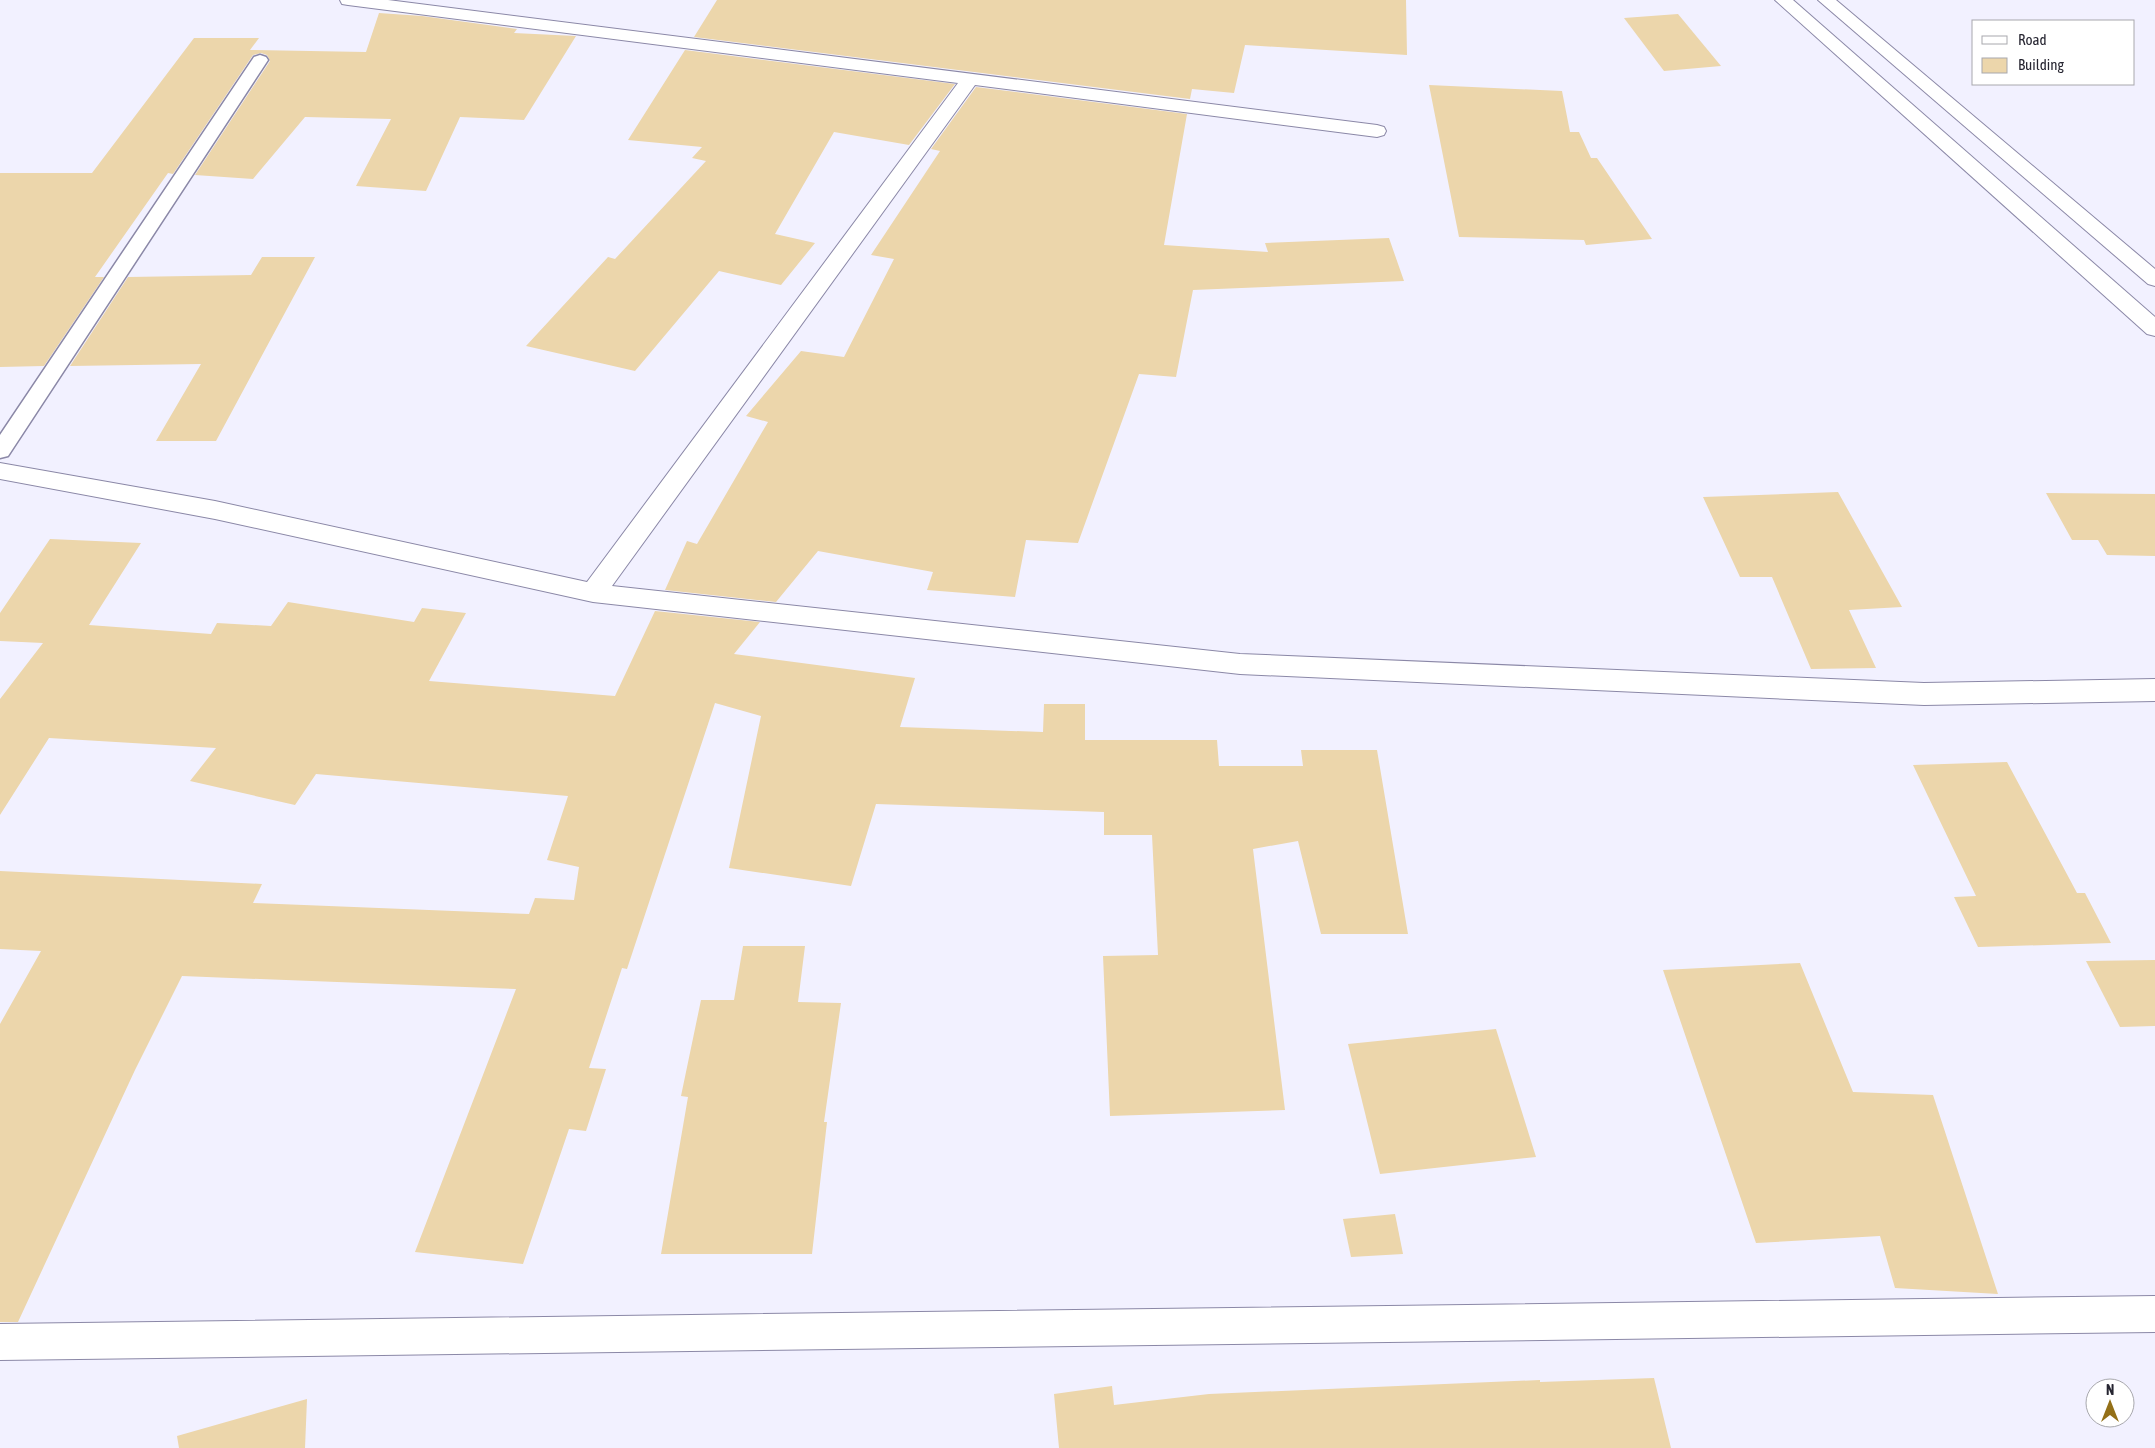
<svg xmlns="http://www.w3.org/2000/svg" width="2155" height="1448" font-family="'Asap Condensed',sans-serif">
<rect width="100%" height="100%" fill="#f2f1ff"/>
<g fill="#ecd6ab">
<polygon points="717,0 1406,0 1407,55 1245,45 1234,93 1192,89 1190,99 694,37"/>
<polygon points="379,13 422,16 517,29 514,33 576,36 524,120 460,117 426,191 356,186 391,119 305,117 253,179 195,175 270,61 267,55 261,53 253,55 173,174 168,173 95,277 104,277 44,366 0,367 0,173 92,173 194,38 259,38 250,50 366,52"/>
<polygon points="1678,14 1721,66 1664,71 1624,18"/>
<polygon points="685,50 955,84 909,145 834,132 775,234 815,243 781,285 719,271 635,371 526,346 608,257 615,259 706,161 692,158 702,147 628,140"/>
<polygon points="1429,85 1562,91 1570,132 1579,132 1591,158 1597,158 1652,239 1586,245 1584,240 1459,237"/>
<polygon points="976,87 1187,114 1164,245 1268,252 1265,243 1389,238 1404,281 1193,290 1176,377 1139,374 1078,543 1026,540 1015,597 927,590 933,572 818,551 776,602 665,590 687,541 697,544 768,422 746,416 801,351 844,357 894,259 871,255 940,151 931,149"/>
<polygon points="262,257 315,257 216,441 156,441 201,364 70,366 128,277 251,275"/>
<polygon points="1838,492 1902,607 1849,610 1876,668 1811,669 1772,577 1740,577 1703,497"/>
<polygon points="2046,493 2155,494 2155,556 2107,555 2098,540 2072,540"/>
<polygon points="50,539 141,543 89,625 211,634 217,623 271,626 288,602 414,622 422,608 466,613 429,681 615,696 655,611 760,622 734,654 915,678 900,727 1043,732 1044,704 1085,704 1085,740 1217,740 1219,766 1303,766 1301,750 1377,750 1408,934 1321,934 1298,841 1253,849 1285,1110 1110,1116 1103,956 1158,955 1152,835 1104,835 1104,812 876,804 851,886 729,868 761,716 715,703 627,969 622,968 589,1068 606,1069 586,1131 569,1129 523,1264 415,1252 516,989 182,976 135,1070 18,1322 0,1322 0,1024 41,951 0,949 0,871 262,884 253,903 529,914 535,898 574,900 579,867 547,860 568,796 316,774 295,805 190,781 216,748 49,738 0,815 0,699 43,643 0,641 0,613"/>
<polygon points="2007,762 2077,893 2085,893 2111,943 1978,947 1954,897 1976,896 1913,765"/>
<polygon points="743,946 805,946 798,1002 841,1003 824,1122 827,1122 812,1254 661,1254 688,1097 681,1096 701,1000 734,1000"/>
<polygon points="2155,960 2155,1026 2120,1027 2086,961"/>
<polygon points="1800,963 1853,1092 1933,1095 1998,1294 1895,1288 1880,1236 1756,1243 1663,970"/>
<polygon points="1496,1029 1536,1157 1380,1174 1348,1044"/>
<polygon points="1395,1214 1403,1254 1351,1257 1343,1219"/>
<polygon points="1654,1378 1671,1448 1059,1448 1054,1394 1112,1386 1114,1405 1209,1394 1540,1380 1540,1382"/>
<polygon points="307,1399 305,1448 179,1448 177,1436"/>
</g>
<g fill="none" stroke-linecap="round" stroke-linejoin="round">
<defs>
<polygon id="lane" points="260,55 266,57 268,60 8,456 0,458 0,435 252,60 254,57"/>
<g id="street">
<polygon points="340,0 388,0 1377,125 1384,127 1386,131 1384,135 1377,137 975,85 612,586 1240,654 1924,683 2155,679 2155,701 1924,705 1240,674 593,602 215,519 0,479 0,463 215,501 587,582 958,83 348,5 342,4"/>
<polygon points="2155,1296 2155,1332 0,1360 0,1324"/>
</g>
<g id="secondary">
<polygon points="1775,0 1793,0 2155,317 2155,336 2147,334"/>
<polygon points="1818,0 1836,0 2155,269 2155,286 2148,284"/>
</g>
</defs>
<use href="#lane" stroke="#8b88a7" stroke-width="3"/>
<use href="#street" stroke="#8b88a7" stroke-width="2"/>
<use href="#secondary" stroke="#8b88a7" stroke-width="2"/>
<use href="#lane" fill="#fff" fill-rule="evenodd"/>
<use href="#street" fill="#fff" fill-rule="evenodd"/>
<use href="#secondary" fill="#fff" fill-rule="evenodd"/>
</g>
<rect x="1972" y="20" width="162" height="65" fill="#ffffff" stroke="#a8a8ad"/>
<rect x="1982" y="36" width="25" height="8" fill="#ffffff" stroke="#a8a8ad"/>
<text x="2018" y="45" font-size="15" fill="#262531">Road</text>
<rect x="1982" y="58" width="25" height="15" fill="#ecd6ab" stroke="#a8a8ad"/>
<text x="2018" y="70" font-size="15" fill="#262531">Building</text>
<g transform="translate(2110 1403)"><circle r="24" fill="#ffffff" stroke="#a8a8ad"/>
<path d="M0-4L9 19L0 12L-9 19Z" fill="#947018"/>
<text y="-8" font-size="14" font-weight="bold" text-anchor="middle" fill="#262531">N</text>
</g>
</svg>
